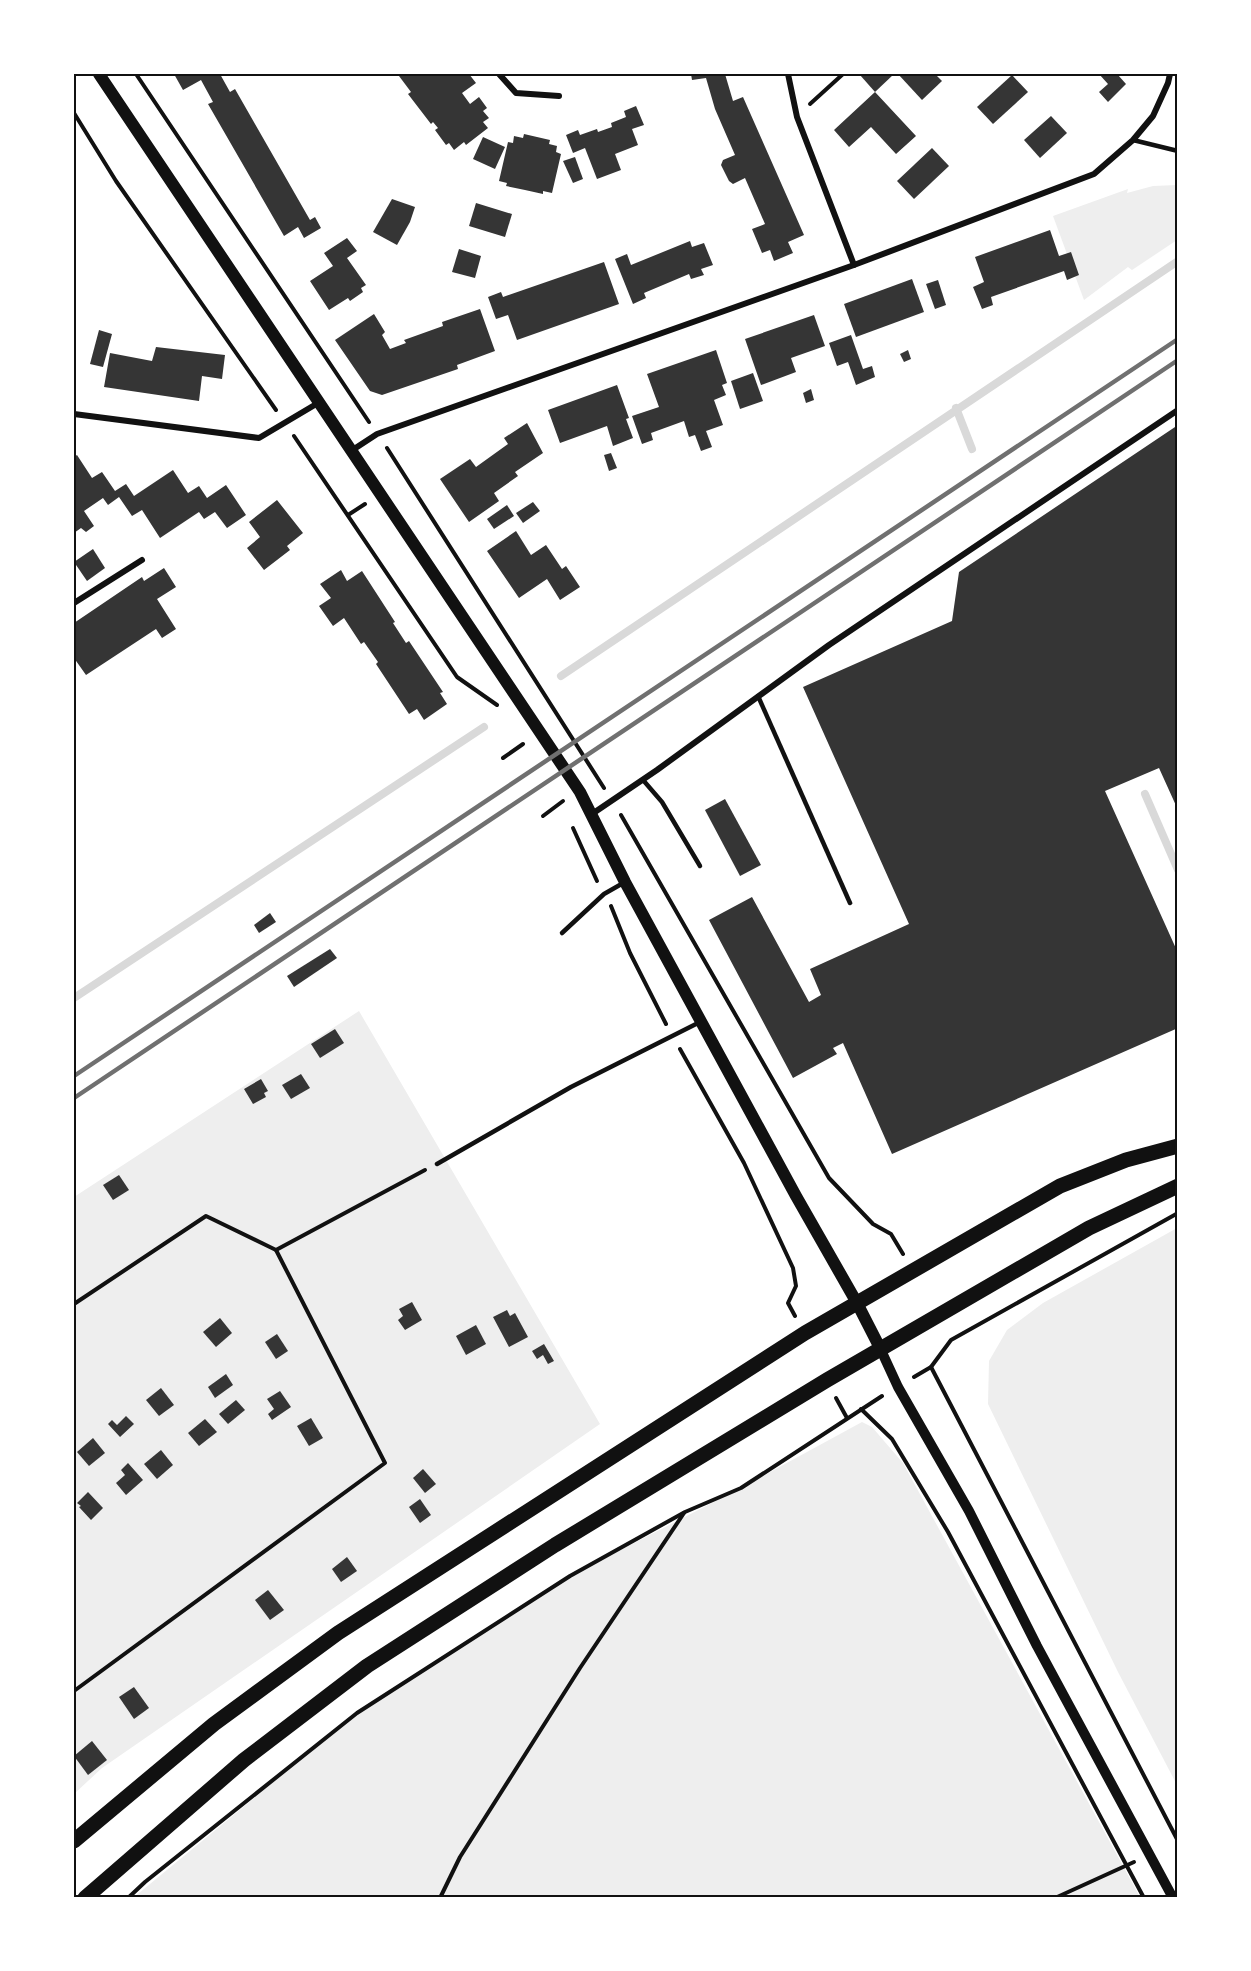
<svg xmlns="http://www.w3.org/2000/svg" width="1251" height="1971" font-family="'Times New Roman',serif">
<rect width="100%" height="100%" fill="#fff"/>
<g fill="#eee">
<polygon points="1177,185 1177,240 1132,270 1128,267 1084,300 1053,216 1128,189 1127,193 1153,186"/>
<polygon points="359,1011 600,1424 102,1768 74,1794 74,1197"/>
<polygon points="1177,1228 1177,1785 1118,1672 988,1404 989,1361 1007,1330 1043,1303"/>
<polygon points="862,1422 872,1427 903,1463 1140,1897 133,1898 357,1713 570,1576 741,1488"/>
</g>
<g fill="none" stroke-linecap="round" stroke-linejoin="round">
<g stroke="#d9d9d9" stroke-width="8">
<polyline points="956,408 972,449"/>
<polyline points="561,676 1178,261"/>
<polyline points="1145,794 1178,870"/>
<polyline points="74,998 484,727"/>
</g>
</g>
<g fill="#353535">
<polygon points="174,74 220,74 230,92 235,89 310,220 315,217 321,228 304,238 298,227 284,236 208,104 213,102 201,80 183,90"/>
<polygon points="402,74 461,74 463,76 469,74 476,83 462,93 470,104 479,97 487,108 483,111 489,118 483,122 488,128 466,145 464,142 454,150 449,143 446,145 435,130 438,128 433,122 431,124 408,94 411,92 399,76"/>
<polygon points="691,74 725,74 733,101 743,97 804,235 788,242 793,253 774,261 770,250 762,253 752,229 765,224 745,178 733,184 729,181 721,165 723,160 735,155 715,109 706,78 692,80"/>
<polygon points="862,74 894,74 875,92 860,75"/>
<polygon points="898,74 935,74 942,81 922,100"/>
<polygon points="1099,74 1120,74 1118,75 1126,84 1108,102 1099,92 1108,84"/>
<polygon points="1012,75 1028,92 993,124 977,107"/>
<polygon points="875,92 916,136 896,154 871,127 849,147 834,130"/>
<polygon points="636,106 644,125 632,129 638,145 615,154 621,170 597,179 585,148 573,153 566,135 578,130 580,135 597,129 598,132 612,127 611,123 626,117 624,111"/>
<polygon points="1051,116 1067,133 1040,158 1024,140"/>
<polygon points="524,134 550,140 549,144 557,146 556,152 561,154 552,193 543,191 543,194 525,190 506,186 507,183 499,181 508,142 513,143 514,136 523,138"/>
<polygon points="483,137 505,147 495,169 473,159"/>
<polygon points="932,148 949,166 914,199 897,181"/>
<polygon points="575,157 583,179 573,183 563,161"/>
<polygon points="392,199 415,207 410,222 397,245 373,232"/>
<polygon points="476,203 512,214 505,237 469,226"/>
<polygon points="1050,230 1059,256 1071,252 1079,275 1067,280 1064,271 991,297 993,305 982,309 973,287 984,282 975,257"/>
<polygon points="347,238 357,251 347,258 366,285 361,288 363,292 350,301 348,298 329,310 310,281 333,266 324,253"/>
<polygon points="690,241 692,247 704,243 713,265 701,269 704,275 691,279 689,274 644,293 646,298 633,304 615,259 627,254 631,265"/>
<polygon points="459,249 481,256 475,278 452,272"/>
<polygon points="604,262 619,304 517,340 508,315 496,319 488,297 501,292 503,297"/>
<polygon points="912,279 924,312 856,337 844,304"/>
<polygon points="938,280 946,305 935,309 926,284"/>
<polygon points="480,309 495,351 457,365 458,369 382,395 370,391 335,340 374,314 385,332 382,335 390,349 406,343 404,340 443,326 442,322"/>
<polygon points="814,315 825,346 791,358 796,372 761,385 745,339"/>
<polygon points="99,330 112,334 103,367 90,364"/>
<polygon points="851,335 863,369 872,366 875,377 856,385 848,362 837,366 829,343"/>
<polygon points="156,347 225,355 222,379 202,376 199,401 104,387 110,353 152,361"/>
<polygon points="716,350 727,383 722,385 726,395 714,400 723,425 706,431 712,447 701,451 695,435 689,437 684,421 651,433 653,440 642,444 632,416 659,407 647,374"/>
<polygon points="908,350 911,359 904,362 900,354"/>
<polygon points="753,373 763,401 740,409 731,381"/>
<polygon points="617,385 629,418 626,419 633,438 613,446 607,426 560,443 548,410"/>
<polygon points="811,389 814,400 806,403 803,393"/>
<polygon points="527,423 543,453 515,472 518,476 494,493 499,501 469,522 440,479 470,459 476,467 508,444 504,438"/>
<polygon points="1178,425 1178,810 1159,768 1105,791 1178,953 1178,1028 892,1154 843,1043 833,1048 837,1054 793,1078 709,920 752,897 809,1002 821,995 810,969 909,924 803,687 952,621 959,572"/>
<polygon points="611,453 617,468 609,471 604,455"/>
<polygon points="77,455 92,478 102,472 115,491 126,484 134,496 173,470 188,493 199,486 207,498 226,485 246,515 227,528 215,512 204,519 199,512 160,538 142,510 132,516 119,497 108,505 103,498 84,511 94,526 86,532 81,528 74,533 74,457"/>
<polygon points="277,500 303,533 287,546 290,550 264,570 247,548 260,537 249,522"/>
<polygon points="533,502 540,511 523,523 516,513"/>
<polygon points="507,505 514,516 494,529 487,519"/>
<polygon points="516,531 531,555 546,545 562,569 566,566 580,587 560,600 547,579 519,598 487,551"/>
<polygon points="93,549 105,568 87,581 74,562"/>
<polygon points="164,568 176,587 157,599 176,629 162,638 156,629 86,675 74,658 74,623 142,577 144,581"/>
<polygon points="341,570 347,581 362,571 395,622 393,623 406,643 409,641 443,692 440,693 447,704 424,720 417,709 409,714 376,664 378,662 364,642 361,644 344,618 333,626 319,606 331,598 320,584"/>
<polygon points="725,799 761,865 740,876 705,810"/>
<polygon points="270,913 276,922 259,933 254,925"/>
<polygon points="330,949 337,958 294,987 287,976"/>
<polygon points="335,1029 344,1043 320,1058 311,1044"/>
<polygon points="301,1074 310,1088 291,1099 282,1085"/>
<polygon points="261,1079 268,1091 264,1093 266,1097 253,1104 244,1089"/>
<polygon points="119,1175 129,1190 113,1200 103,1185"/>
<polygon points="412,1302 422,1320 405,1330 398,1320 403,1316 399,1309"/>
<polygon points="507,1310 510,1316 515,1313 528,1337 509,1347 493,1317"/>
<polygon points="220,1318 232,1333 216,1347 203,1332"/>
<polygon points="476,1325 486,1344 466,1355 456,1336"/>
<polygon points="277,1334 288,1351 276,1359 265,1342"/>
<polygon points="544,1344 554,1361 548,1364 543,1355 537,1359 532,1351"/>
<polygon points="226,1374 233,1385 215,1398 208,1387"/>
<polygon points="161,1388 174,1405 159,1416 146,1400"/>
<polygon points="280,1391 291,1407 272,1420 268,1414 274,1409 267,1399"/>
<polygon points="236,1400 245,1410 228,1424 219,1414"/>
<polygon points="126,1416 134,1424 120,1437 108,1424 112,1420 117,1425"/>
<polygon points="311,1418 323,1438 309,1446 297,1426"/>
<polygon points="205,1419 217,1432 199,1446 188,1433"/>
<polygon points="93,1438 105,1453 89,1466 77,1452"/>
<polygon points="161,1450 173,1465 157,1479 144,1464"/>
<polygon points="128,1463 143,1480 126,1495 116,1483 125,1475 121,1470"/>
<polygon points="423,1469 436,1484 425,1493 413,1478"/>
<polygon points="88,1492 103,1508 91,1520 79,1507 81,1506 77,1503"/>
<polygon points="420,1499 431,1515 420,1523 409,1507"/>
<polygon points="347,1557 357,1571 341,1582 332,1569"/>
<polygon points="268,1590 284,1610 270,1620 255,1600"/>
<polygon points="134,1687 149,1708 134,1719 119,1697"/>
<polygon points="92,1741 107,1760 88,1775 74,1756"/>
</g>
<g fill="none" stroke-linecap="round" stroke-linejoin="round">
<g stroke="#111" stroke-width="4">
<polyline points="136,74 369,422"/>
<polyline points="810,104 843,74"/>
<polyline points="74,113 116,181 276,410"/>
<polyline points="294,436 457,677 497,705"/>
<polyline points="387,448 604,788"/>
<polyline points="348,515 365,504"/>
<polyline points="503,758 523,744"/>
<polyline points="621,815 829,1178 873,1224 891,1234 903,1254"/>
<polyline points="543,816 563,801"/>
<polyline points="573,828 597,881"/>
<polyline points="611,906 630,953 666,1024"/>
<polyline points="680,1049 744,1163 793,1268 796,1286 788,1303 795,1316"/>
<polyline points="276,1250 425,1170"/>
<polyline points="74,1304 206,1216 276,1250 385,1463 74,1691"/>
<polyline points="931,1367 1178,1841"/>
<polyline points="914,1377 931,1367 951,1340 1178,1213"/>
<polyline points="836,1398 847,1418"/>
<polyline points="861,1409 892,1439 948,1532 1144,1898"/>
<polyline points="128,1898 145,1882 357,1713 570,1576 685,1512 741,1488 882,1396"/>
<polyline points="440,1898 460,1857 580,1668 684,1513"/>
<polyline points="1055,1898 1134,1862"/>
</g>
<g stroke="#111" stroke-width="4.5">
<polyline points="1133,140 1178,151"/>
<polyline points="758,696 850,903"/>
<polyline points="643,780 662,802 700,866"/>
<polyline points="562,933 604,894 625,882"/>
<polyline points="437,1164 571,1087 700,1022"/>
</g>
<g stroke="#111" stroke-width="6">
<polyline points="499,74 516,93 559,96"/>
<polyline points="788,74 797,117 854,265"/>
<polyline points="74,414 259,438 318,403"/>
<polyline points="351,451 377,434 854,265 1094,174 1133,140 1153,116 1168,83 1170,74"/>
<polyline points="74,603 142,560"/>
<polyline points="592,814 657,770 829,645 1178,410"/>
</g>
<polyline stroke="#111" stroke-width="10" points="880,1348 898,1387 969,1511 1037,1646 1173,1898"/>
<polyline stroke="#111" stroke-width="12" points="99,74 580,792 625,882 796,1196 857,1303 880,1348"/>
<g stroke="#111" stroke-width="15">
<polyline points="74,1841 214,1724 338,1633 805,1333 1060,1186 1126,1160 1178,1146"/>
<polyline points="85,1898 244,1760 367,1666 555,1545 827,1380 1089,1228 1178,1186"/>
</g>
<g stroke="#707070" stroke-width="4.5">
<polyline points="74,1076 1178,339"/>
<polyline points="74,1098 1178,360"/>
</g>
</g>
<rect width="1251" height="1971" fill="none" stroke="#ffffff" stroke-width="150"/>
<rect x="75" y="75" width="1101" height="1821" fill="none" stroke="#111" stroke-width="2"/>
</svg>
